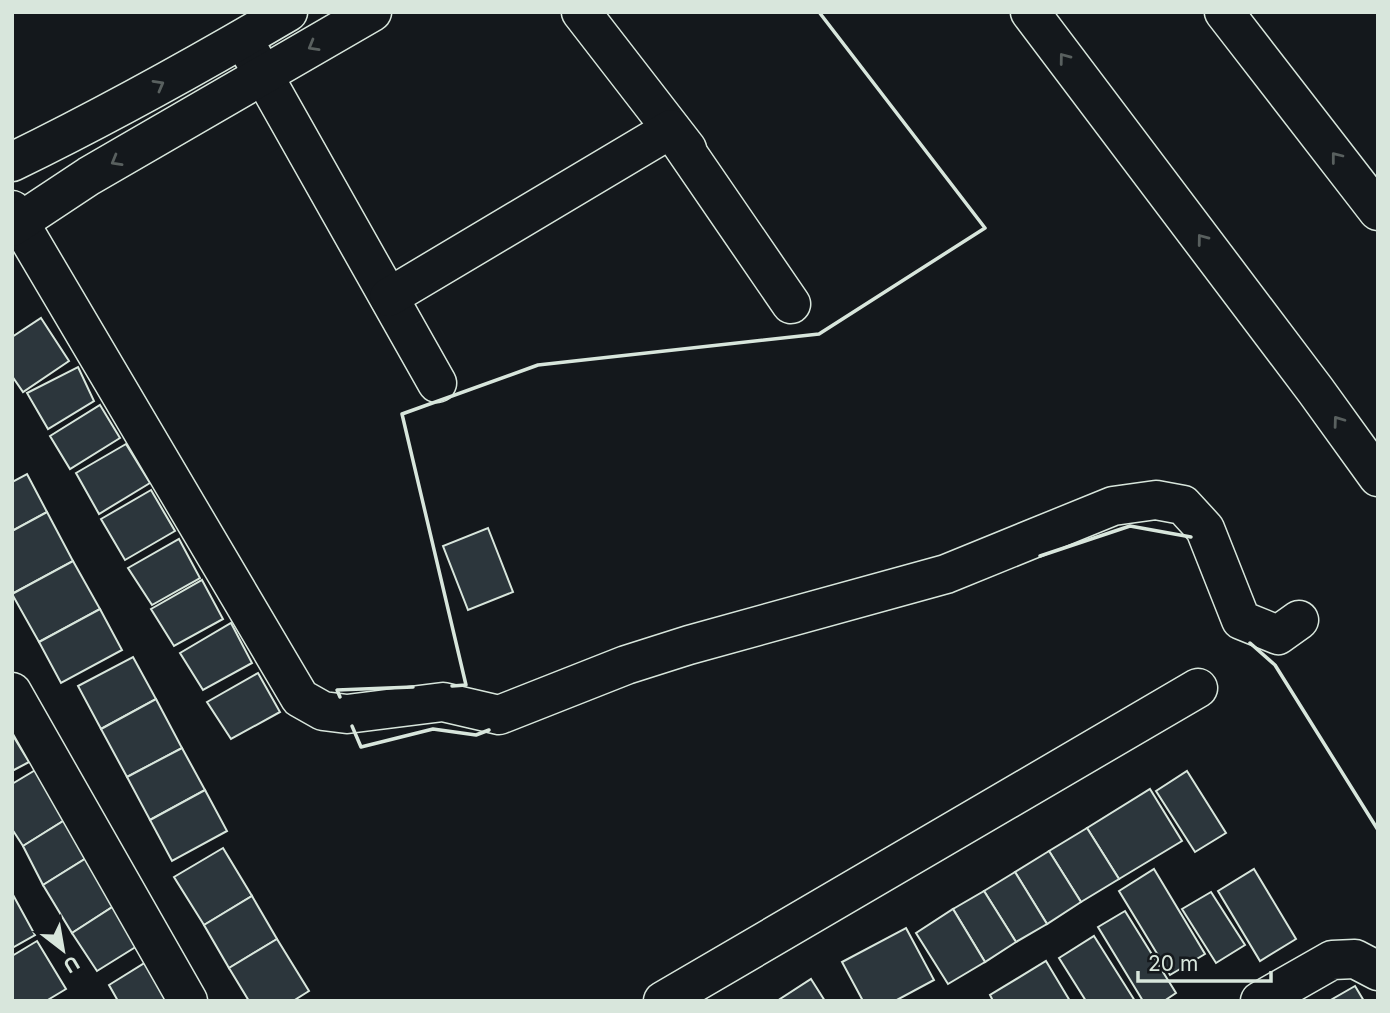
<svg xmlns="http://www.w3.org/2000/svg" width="1390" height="1013" font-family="Inter,sans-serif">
<rect width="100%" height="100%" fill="#14181c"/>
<g fill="#2c363c" stroke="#d8e6dc" stroke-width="2">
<polygon points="41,318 69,361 23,392 12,376 12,337"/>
<polygon points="78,367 94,401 48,429 27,393"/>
<polygon points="100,405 120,438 70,469 50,436"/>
<polygon points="126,444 150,483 99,514 76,473"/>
<polygon points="27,474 47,512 12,531 12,482"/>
<polygon points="151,490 175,531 125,560 101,519"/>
<polygon points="47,512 73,561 12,594 12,531"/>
<polygon points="488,528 513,592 468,610 443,546"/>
<polygon points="179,539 200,578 152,605 128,568"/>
<polygon points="73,561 100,609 39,642 12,594"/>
<polygon points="202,580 223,619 174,646 151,609"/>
<polygon points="100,609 122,650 61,683 39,642"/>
<polygon points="231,623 252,663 203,690 180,653"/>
<polygon points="133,657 156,699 101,729 78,686"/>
<polygon points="258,673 280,712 231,739 207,702"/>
<polygon points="156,699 182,748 127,777 101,729"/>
<polygon points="12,734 29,762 12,771"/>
<polygon points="182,748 205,790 150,820 127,777"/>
<polygon points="37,769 68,818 23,846 12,829 12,784"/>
<polygon points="1187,771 1226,833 1195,852 1156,791"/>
<polygon points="1150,789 1182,841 1119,879 1087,828"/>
<polygon points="205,790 227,831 172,861 150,820"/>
<polygon points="68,818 88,857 43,885 23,846"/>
<polygon points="1087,828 1119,879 1081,902 1049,851"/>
<polygon points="223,848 252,896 204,925 174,877"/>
<polygon points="1049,851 1081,902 1047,924 1015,872"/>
<polygon points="88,857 117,904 72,933 43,885"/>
<polygon points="1154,869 1205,954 1170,975 1119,891"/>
<polygon points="1254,869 1296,939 1260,961 1218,891"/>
<polygon points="1015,872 1047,924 1016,942 984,891"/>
<polygon points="984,891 1016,942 985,962 953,909"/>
<polygon points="1211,892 1245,945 1216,963 1182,909"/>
<polygon points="12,893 35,935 12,948"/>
<polygon points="252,896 277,939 229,968 204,925"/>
<polygon points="117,904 142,943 97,971 72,933"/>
<polygon points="953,909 985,962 948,984 916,933"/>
<polygon points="1125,911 1176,993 1164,1001 1143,1001 1098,927"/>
<polygon points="906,928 934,980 895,1001 863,1001 842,962"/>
<polygon points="1094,936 1135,1001 1086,1001 1059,958"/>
<polygon points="277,939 309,991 293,1001 249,1001 229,968"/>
<polygon points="37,941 66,989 46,1001 12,1001 12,956"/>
<polygon points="151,959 176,1001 118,1001 109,985"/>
<polygon points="1046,961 1070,1001 993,1001 990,995"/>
<polygon points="811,979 825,1001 777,1001"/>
<polygon points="1355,986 1364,1001 1329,1001"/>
</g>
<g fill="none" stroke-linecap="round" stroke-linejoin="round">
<defs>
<g id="street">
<polyline points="581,12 687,149"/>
<polyline points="243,39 437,383"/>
<path d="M12 162C106 116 198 65 288 12"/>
<polyline points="12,210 300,698 323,711 347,714 443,702 499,715 626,665 689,645 946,574 1113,506 1156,500 1183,505 1205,529 1241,620 1278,635 1299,620"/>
<polyline points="12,227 89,176 372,12"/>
<polyline points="389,297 671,129 791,304"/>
<polyline points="12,692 188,1001"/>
<polyline points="663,1001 1198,688"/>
<polyline points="1260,1001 1332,960 1355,959 1378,971"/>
</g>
<g id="highway">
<polyline points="1030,12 1316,391 1378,477"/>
<polyline points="1224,12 1378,211"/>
</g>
</defs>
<use href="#street" stroke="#d8e6dc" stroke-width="41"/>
<use href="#highway" stroke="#d8e6dc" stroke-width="41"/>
<use href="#street" stroke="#14181c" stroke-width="38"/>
<use href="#highway" stroke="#14181c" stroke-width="38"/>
<g stroke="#d8e6dc" stroke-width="3.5">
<polyline points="1040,556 1130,526 1191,537"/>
<polyline points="1250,643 1275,665 1378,830"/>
<polyline points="452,686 466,685 402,414 538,365 819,334 985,228 819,12"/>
<polyline points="340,697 337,690 413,687"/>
<polyline points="352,726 361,747 433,729 476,735 489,730"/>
</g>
</g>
<defs><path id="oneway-chevron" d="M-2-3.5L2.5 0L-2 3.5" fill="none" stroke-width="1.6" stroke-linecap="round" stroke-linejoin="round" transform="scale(1.75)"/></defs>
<g stroke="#59605f">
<use href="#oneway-chevron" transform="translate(313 46) rotate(150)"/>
<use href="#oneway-chevron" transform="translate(1064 58) rotate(-127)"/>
<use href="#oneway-chevron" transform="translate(159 85) rotate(-29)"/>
<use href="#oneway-chevron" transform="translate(1336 157) rotate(-128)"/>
<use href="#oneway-chevron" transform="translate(116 161) rotate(150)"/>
<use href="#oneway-chevron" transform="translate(1202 239) rotate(-127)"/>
<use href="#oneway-chevron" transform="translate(1338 421) rotate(-126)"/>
</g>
<rect width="1390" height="1013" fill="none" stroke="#d8e6dc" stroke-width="28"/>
<g transform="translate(63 950) rotate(149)" stroke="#14181c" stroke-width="5" paint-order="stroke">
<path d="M0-5L12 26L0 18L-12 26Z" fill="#d8e6dc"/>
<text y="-10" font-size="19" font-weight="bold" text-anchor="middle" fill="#d8e6dc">U</text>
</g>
<path d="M1138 971v10h133v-10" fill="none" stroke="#d8e6dc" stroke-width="3.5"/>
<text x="1148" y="971" font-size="21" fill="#d8e6dc" stroke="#14181c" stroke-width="5" paint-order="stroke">20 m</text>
</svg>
